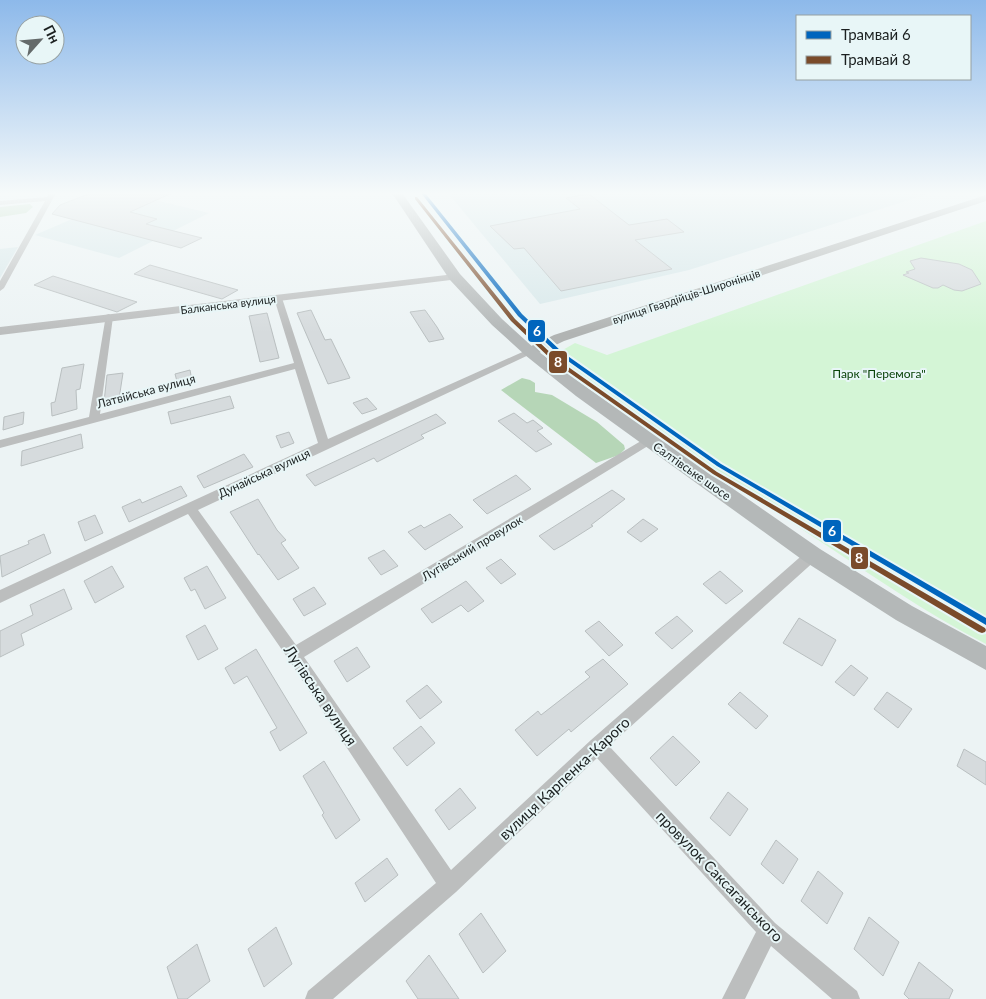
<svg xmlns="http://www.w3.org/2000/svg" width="986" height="999" font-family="Lato,sans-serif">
<rect width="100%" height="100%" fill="#ecf3f4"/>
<g fill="#d8e8ea">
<polygon points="448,193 931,193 689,270 540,304"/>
<polygon points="130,194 209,213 119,258 35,235"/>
<polygon points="18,247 0,278 0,249"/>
</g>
<path fill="#d4f5d6" d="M986 221V644C925 613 869 573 812 536 730 482 649 428 568 373L559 363 558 357 561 351 575 343 607 355Z"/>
<g fill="#b6d6b7">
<polygon points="30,204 33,207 26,213 0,217 0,207"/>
<polygon points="522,378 530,380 535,383 535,392 552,395 597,422 624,445 625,449 619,455 596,463 501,390"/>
</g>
<g fill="#d6dbdd" stroke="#b9bfc0">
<polygon points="91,193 172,193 130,212 157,219 146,224 202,238 181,248 52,214 60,205"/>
<polygon points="589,194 629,225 667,219 684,232 635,240 672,269 561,291 524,248 514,249 490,226 580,209 566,198"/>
<polygon points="921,258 959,264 972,270 981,284 962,291 954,290 943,285 938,288 933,288 903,275 909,273 906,272 915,269 910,261"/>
<polygon points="150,265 238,290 222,299 134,274"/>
<polygon points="53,276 137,302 117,312 34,285"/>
<polygon points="311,310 325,340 331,339 350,378 328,384 297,313"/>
<polygon points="425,310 437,327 444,339 429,342 410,312"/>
<polygon points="267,313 279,358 260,362 249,316"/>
<polygon points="84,364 80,389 76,390 77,409 52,416 51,403 55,402 62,368"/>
<polygon points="190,370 192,381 178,385 175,374"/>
<polygon points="123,373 119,399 104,402 107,375"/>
<polygon points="230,396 234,408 171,424 168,412"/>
<polygon points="367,398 377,409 362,414 353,403"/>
<polygon points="24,412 23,424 3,430 4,417"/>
<polygon points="514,413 527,423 533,420 543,428 537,431 552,444 536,452 498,421"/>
<polygon points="436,414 446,423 421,435 424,438 377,462 374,458 315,486 306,475"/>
<polygon points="289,432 294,443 281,448 276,436"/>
<polygon points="81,434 83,448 21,466 22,451"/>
<polygon points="244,454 253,467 204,488 197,476"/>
<polygon points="516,475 531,489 487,514 473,500"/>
<polygon points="181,486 187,496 129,522 122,507 140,499 142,503"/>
<polygon points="612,490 625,499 591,525 593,526 563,545 554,550 539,536"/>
<polygon points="258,499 277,530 286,540 281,543 299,568 278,580 259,554 258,555 230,512"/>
<polygon points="450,514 463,527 425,550 408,532 421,525 424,528"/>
<polygon points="95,515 103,533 85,541 78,522"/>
<polygon points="643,519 658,529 641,542 627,532"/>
<polygon points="44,534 51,553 2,577 0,556 29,544 28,541"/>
<polygon points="384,550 398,566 381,575 368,558"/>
<polygon points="501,559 516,574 501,584 486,568"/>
<polygon points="112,566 124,587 95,603 84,581"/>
<polygon points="207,566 226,598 205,609 195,589 191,591 184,578"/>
<polygon points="720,571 743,591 726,604 703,584"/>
<polygon points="466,581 484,601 468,612 461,605 432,623 421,609"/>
<polygon points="314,587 326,604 304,616 293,599"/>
<polygon points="64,589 72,609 21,634 24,645 0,657 0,631 33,615 30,605"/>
<polygon points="677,616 693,631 672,649 655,633"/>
<polygon points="799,618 836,640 822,666 783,643"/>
<polygon points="599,621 623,645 609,656 585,631"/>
<polygon points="205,625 218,649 198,660 186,636"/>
<polygon points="357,647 370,667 347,682 334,661"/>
<polygon points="256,649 307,733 280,751 270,732 277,728 247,676 234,684 225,668"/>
<polygon points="603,659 628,684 571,732 569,729 537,756 515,730 538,711 541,715 590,677 585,672"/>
<polygon points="851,665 868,678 854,696 835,682"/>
<polygon points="427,685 442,702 420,719 406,701"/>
<polygon points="740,692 768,716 756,729 728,704"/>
<polygon points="887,692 912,709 898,728 874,709"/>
<polygon points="421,726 435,743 407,766 393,748"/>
<polygon points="673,736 700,762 676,786 650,758"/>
<polygon points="964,749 986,762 986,785 957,766"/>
<polygon points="324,761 360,820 336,839 322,815 324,813 303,776"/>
<polygon points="460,788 476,808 449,830 435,810"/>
<polygon points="728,792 748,809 730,836 710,818"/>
<polygon points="776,840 798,859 783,884 761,864"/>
<polygon points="387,858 398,875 365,902 355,883"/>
<polygon points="818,871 843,893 827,924 801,901"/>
<polygon points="481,913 506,951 483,973 459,934"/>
<polygon points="869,917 899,942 883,976 854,949"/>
<polygon points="276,927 292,964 264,987 248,949"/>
<polygon points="197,944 210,981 187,999 178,999 167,967"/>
<polygon points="429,955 459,999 418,999 406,981"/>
<polygon points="919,962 953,990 949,999 909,999 904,994"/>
</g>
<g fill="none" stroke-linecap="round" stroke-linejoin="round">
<g fill="#bcbebe" fill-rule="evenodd">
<polygon points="50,193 56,193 4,288 0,291 0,281 45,201 0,205 0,201 47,197"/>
<polygon points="278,295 282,298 328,439 527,350 530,349 535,352 198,510 296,645 646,438 650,437 656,441 304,657 451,870 591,740 807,551 812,550 817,551 819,555 817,559 609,746 775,923 857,991 860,999 832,999 771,946 745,999 722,999 756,932 597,758 456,892 333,999 305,999 308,991 436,883 289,660 188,514 0,603 0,590 318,443 295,369 0,448 0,440 89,417 106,315 109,314 113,317 100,414 294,363 274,298"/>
</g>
<polygon fill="#bcbebe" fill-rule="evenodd" points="455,274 460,277 459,279 0,335 0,327"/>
<polygon fill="#b1b4b3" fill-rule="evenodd" points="986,195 986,201 564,341 535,355 525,355 523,352 525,349 554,335"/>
<polygon fill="#b4b8b8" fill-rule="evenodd" points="392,193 402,193 460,274 502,319 535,349 588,388 820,549 912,606 986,646 986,670 896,620 804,561 576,396 525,355 492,325 450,280"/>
<defs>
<polygon id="tram-1" points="421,193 425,193 522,314 562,352 721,464 986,618 986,625 717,466 558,354 518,316"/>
<polygon id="tram-2" points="415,197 417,197 515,319 557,359 717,472 985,628 986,630 985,632 982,633 979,632 713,474 553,361 511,321 415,199"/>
</defs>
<use href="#tram-1" stroke="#e8f6f7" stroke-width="4"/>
<use href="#tram-2" stroke="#e8f6f7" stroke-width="4"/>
<use href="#tram-1" fill="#0065bd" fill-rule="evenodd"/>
<use href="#tram-2" fill="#7a4b2a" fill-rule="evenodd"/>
</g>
<linearGradient id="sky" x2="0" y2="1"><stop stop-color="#8db9ea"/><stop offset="0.58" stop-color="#f6fafa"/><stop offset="1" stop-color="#f6fafa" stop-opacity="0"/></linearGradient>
<rect width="986" height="333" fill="url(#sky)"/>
<g text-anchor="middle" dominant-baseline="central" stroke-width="4" stroke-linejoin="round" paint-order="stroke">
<g font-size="11" fill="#1b2020" stroke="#e8f6f7">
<text transform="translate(686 296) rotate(-18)">вулиця Гвардійців-Широнінців</text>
<text transform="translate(228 304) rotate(-7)">Балканська вулиця</text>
</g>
<g font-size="12" fill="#094309" stroke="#e8f6f7">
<text x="879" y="373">Парк "Перемога"</text>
</g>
<g font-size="12" fill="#1b2020" stroke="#e8f6f7">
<text transform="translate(146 391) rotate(-15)">Латвійська вулиця</text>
<text transform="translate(692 471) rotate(35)">Салтівське шосе</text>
<text transform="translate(264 473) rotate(-25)">Дунайська вулиця</text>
<text transform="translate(472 548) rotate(-31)">Лугівський провулок</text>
</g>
<g font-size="15" fill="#1b2020" stroke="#e8f6f7">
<text transform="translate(321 695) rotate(56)">Лугівська вулиця</text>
<text transform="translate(564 778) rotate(-43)">вулиця Карпенка-Карого</text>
<text transform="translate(720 876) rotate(46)">провулок Саксаганського</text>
</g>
</g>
<g stroke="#e8f6f7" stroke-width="2">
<rect x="527" y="319" width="19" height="24" rx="5" fill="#0065bd"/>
<rect x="548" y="350" width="20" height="24" rx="5" fill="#7a4b2a"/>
<rect x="822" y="519" width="20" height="24" rx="5" fill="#0065bd"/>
<rect x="850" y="546" width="19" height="24" rx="5" fill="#7a4b2a"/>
</g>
<g font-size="14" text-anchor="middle" font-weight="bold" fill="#fff">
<text x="537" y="336">6</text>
<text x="558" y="367">8</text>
<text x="832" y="536">6</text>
<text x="859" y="563">8</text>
</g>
<rect x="796" y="15" width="175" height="65" fill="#e8f6f7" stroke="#96a0a1"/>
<rect x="806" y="31" width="25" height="8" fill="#0065bd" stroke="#96a0a1"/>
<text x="841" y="40" font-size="15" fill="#1b2020">Трамвай 6</text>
<rect x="806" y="56" width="25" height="8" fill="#7a4b2a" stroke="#96a0a1"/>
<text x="841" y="65" font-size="15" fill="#1b2020">Трамвай 8</text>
<g transform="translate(40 40) rotate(63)"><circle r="24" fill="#e8f6f7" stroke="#96a0a1"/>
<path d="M0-4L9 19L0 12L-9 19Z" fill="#646a6a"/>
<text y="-8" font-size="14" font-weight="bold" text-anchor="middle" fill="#1b2020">Пн</text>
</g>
</svg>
